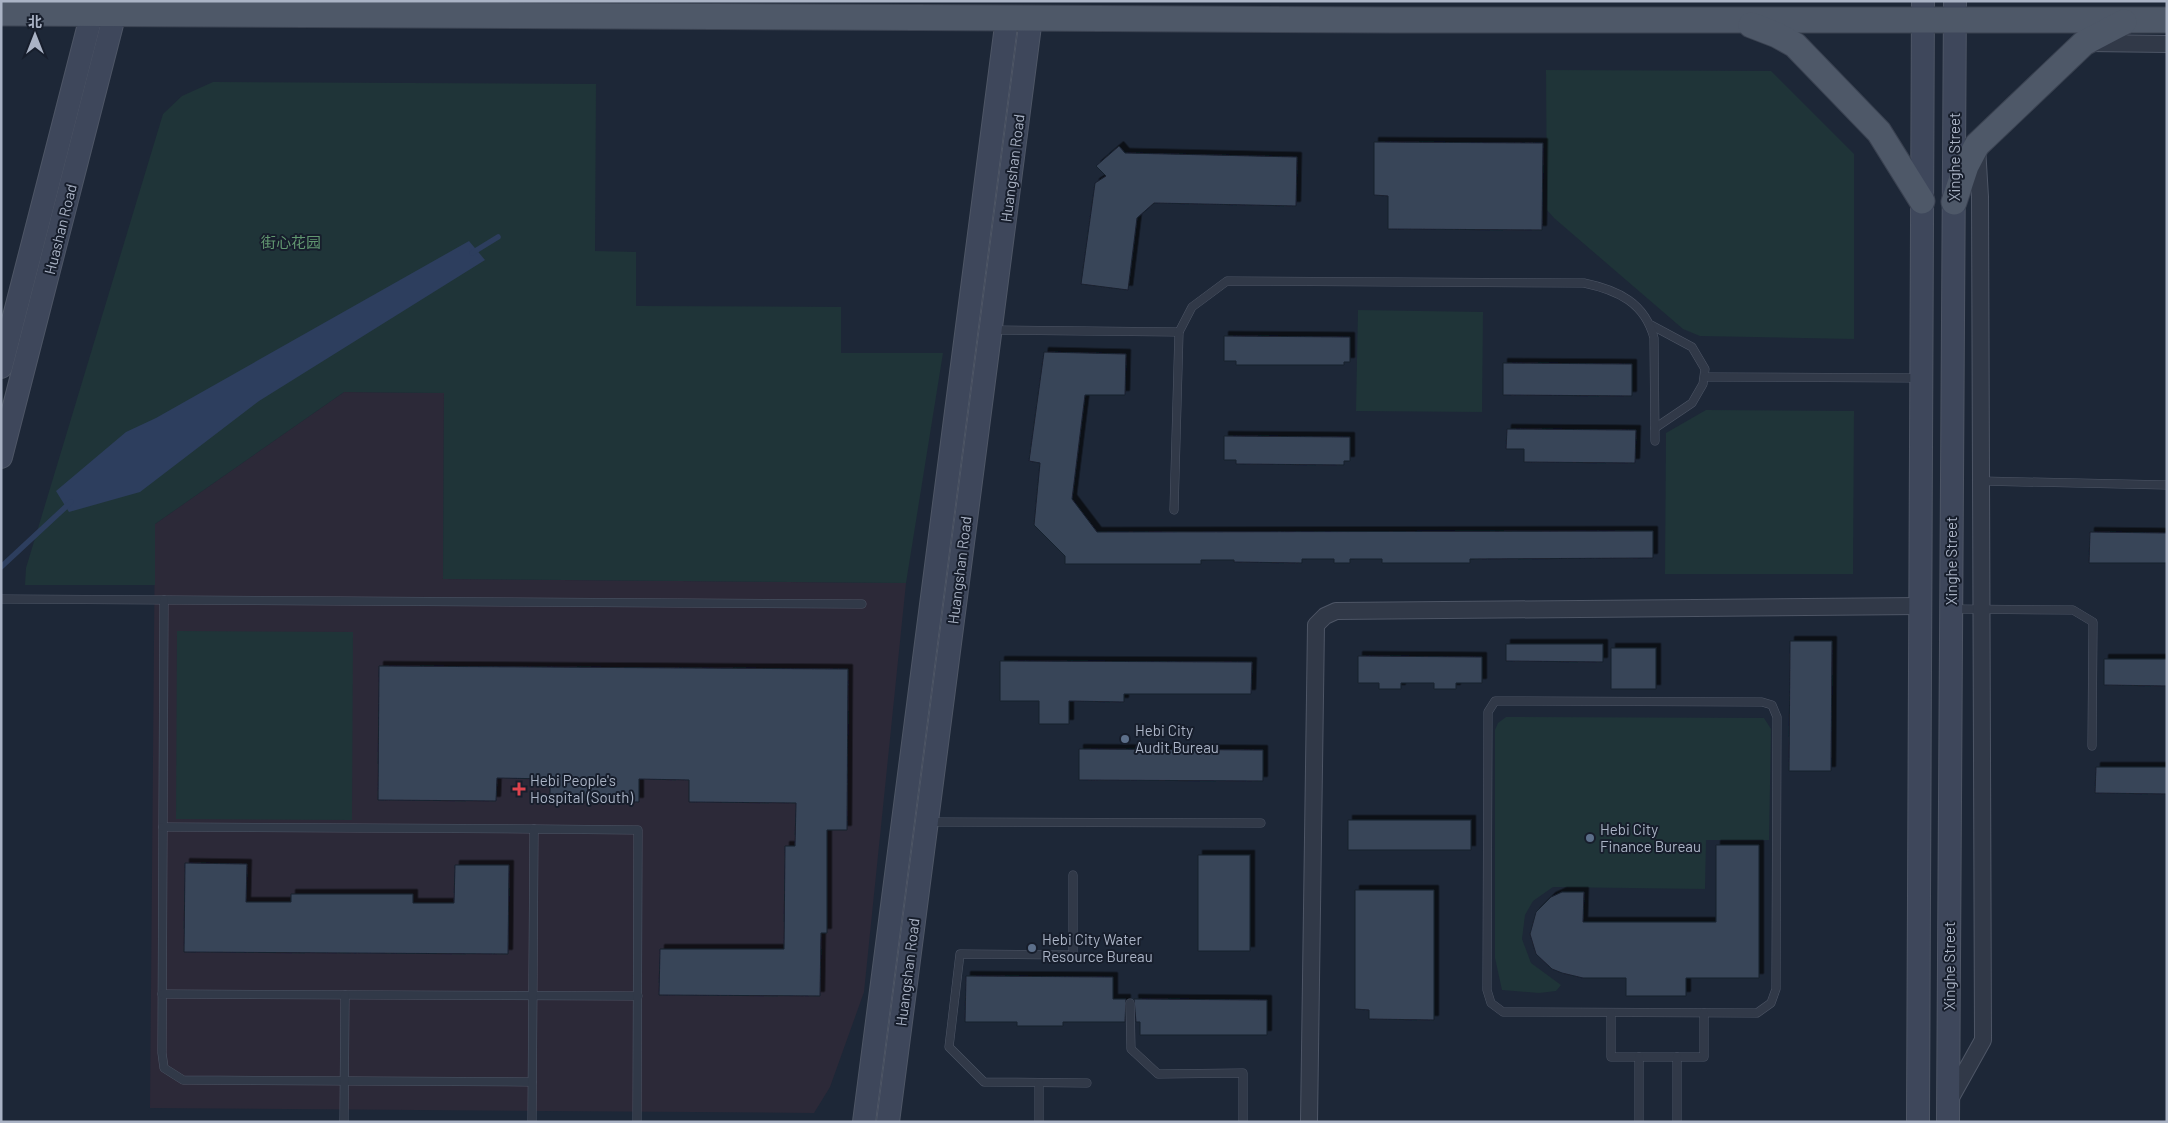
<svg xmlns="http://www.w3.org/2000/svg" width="2168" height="1123" font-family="Barlow,'Noto Sans SC',sans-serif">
<defs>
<filter id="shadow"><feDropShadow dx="4.5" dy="-4.5" stdDeviation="0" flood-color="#0009"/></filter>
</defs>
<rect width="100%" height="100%" fill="#1d2737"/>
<polygon fill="#2c2938" points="344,392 444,393 443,579 906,583 864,992 830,1087 814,1113 150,1108 155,524"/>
<g fill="#1f3438">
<polygon points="1546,70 1771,71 1854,154 1854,339 1700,336 1683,329 1554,218 1547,210"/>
<polygon points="213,82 596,84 595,251 636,252 636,306 841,307 841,353 943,353 906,583 443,579 444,393 344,392 155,524 155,585 25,585 26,568 163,114 182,96"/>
<polygon points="1358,310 1483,312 1482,412 1356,411"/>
<polygon points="1706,410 1854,411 1853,574 1665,574 1666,433"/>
<polygon points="177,631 353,632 352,820 176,819"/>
<polygon points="1506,717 1764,718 1771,729 1769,840 1706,840 1705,889 1553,887 1533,901 1525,915 1522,939 1531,963 1561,985 1556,991 1539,993 1502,990 1495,958 1495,730 1498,723"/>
</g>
<polygon fill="#2d3e5e" points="469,241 485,260 259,401 140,492 69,512 56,491 126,432 156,418"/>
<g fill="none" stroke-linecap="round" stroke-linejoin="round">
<g stroke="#2d3e5e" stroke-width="5.5">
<polyline points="472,253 498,237"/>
<polyline points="1,567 71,502"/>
</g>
</g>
<g fill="#394458" stroke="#19202e" filter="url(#shadow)">
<polygon points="1374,142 1543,143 1542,230 1388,229 1388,196 1374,195"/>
<polygon points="1119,146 1125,153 1297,157 1296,206 1154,203 1137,218 1128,290 1081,284 1095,183 1106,176 1096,166"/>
<polygon points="1224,336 1350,337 1350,362 1344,362 1344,365 1236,365 1236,361 1224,361"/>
<polygon points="1044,352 1126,354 1125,395 1085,395 1072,499 1097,532 1653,531 1653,558 1470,559 1470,563 1382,563 1382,559 1350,559 1350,563 1334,563 1334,559 1302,559 1302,563 1234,562 1234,560 1201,560 1201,564 1065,564 1065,556 1034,525 1040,463 1029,461"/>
<polygon points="1503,363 1632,364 1632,396 1503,395"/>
<polygon points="1507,429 1636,430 1635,463 1524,462 1524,449 1506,449"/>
<polygon points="1224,436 1350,437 1350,461 1344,461 1344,465 1236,464 1236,460 1224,460"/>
<polygon points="2090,532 2167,533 2167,563 2089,563"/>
<polygon points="1790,641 1832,641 1831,771 1789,771"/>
<polygon points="1506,644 1603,644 1603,662 1506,661"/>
<rect x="1611" y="648" width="45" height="41"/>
<polygon points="1358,656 1482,657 1482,683 1456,683 1456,689 1434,689 1434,683 1401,683 1401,689 1379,689 1379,683 1358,683"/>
<polygon points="2104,659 2167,659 2167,686 2104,685"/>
<polygon points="1000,661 1252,662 1251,694 1124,694 1124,702 1069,701 1069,724 1039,724 1039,701 1000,701"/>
<polygon points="379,666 848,669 847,830 827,830 827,933 821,933 820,996 659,995 660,949 784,949 785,846 795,846 796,803 689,802 689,780 639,779 639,802 550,801 550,779 497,778 496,801 378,800"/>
<polygon points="1079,749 1263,750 1263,781 1079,780"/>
<polygon points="2096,767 2167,767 2167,794 2095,793"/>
<rect x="1348" y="820" width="123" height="30"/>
<polygon points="1716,845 1759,845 1759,978 1686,978 1686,996 1626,996 1626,978 1583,978 1562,973 1552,969 1536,954 1530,934 1536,912 1551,897 1562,892 1584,892 1583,922 1716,922"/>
<rect x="1198" y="855" width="52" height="96"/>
<polygon points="185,863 247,864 246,902 291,902 291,894 413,894 413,903 454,903 455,865 509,865 508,954 184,952"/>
<polygon points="1355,890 1434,890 1434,1020 1369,1019 1369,1010 1355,1009"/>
<polygon points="966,976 1113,977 1113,999 1126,999 1125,1022 1063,1022 1063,1026 1017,1026 1017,1022 965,1022"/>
<polygon points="1134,999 1267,1000 1267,1035 1140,1035 1140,1022 1136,1022"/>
</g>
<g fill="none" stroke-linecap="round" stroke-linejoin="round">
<defs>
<g id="lane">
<polyline points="1651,325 1692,347 1705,369 1703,384 1692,403 1655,428"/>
<polyline points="993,330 1179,332"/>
<polyline points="1705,377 1921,378"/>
<polyline points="1981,481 2167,485"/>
<path d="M1174 510 1179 332 1192 307 1227 281 1584 283C1618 290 1645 303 1654 338L1655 441"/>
<polyline points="1,599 862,604"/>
<polyline points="164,600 162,1053 164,1068 183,1080 532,1082"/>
<polyline points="1953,609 2073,610 2093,622 2092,746"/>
<polygon points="1495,701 1762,702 1772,705 1777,717 1776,989 1771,1003 1757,1013 1503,1012 1491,1003 1487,990 1488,712"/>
<polyline points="928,822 1261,823"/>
<polyline points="163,827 534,829"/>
<polyline points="1073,875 1073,955 960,954 949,1047 984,1082 1087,1083"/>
<polyline points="162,994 638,996"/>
<polyline points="1130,1003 1131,1049 1158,1074 1243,1073 1243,1122"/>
<polyline points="1611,1013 1611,1057 1704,1057 1704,1013"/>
<polyline points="1677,1057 1677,1122"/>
<polyline points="344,1122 345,995"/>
<polyline points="532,1122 534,829 638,830 637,1122"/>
<polyline points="1039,1122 1039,1083"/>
<polyline points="1639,1122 1639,1057"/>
</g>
<g id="street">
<polyline points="2089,43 2167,44"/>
<polyline points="1949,1101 1983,1040 1980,197 1977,147"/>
<polyline points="1309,1122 1316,625 1325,616 1336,611 1920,606"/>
</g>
<g id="secondary">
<polyline points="1,367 95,1"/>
<polyline points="1,457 118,1"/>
<polyline points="864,1122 1007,18"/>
<polyline points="888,1122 1031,18"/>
<polyline points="1918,1122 1923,1"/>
<polyline points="1948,1122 1955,1"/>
</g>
<g id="primary">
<polyline points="1,13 1391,20 2167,20"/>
<polyline points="1751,25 1777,35 1795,45 1879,132 1922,201"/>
<polyline points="1954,202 1966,166 1977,145 2084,43 2124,22"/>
</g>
</defs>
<use href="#lane" stroke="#4e5666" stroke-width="9"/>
<use href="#street" stroke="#4e5666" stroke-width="18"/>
<use href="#secondary" stroke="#4e5666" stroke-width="24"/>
<use href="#primary" stroke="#3a4251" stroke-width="27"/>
<use href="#lane" stroke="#313948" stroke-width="8"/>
<use href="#street" stroke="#313948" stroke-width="16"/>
<use href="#secondary" stroke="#3e475b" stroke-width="22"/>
<use href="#primary" stroke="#4e5868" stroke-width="25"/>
</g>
<g fill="#5c6f8a" stroke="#171e2c" stroke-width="2">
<circle cx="1125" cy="739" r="5"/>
<circle cx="1590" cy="838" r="5"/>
<circle cx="1032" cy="948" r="5"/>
</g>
<path fill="#e0444e" stroke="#171e2c" stroke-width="2" d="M516.5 781.5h5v5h5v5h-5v5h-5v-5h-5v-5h5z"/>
<g text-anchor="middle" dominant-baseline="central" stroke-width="4" stroke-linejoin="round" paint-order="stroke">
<g font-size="15" fill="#aab3c5" stroke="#171e2c">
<text transform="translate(1954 157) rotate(-90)">Xinghe Street</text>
<text transform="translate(1012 168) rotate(-83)">Huangshan Road</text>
<text transform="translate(60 229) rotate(-76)">Huashan Road</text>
<text transform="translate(1951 561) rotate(-90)">Xinghe Street</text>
<text transform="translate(959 570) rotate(-83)">Huangshan Road</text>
<text transform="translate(1949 966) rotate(-90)">Xinghe Street</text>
<text transform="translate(907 972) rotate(-83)">Huangshan Road</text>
</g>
<g font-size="15" fill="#619770" stroke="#171e2c">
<text x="291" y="242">街心花园</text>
</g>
<g font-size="15" fill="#aab3c5" stroke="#171e2c" text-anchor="start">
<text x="1135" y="730">Hebi City<tspan x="1135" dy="17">Audit Bureau</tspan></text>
<text x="530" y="780">Hebi People's<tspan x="530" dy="17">Hospital (South)</tspan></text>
<text x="1600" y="829">Hebi City<tspan x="1600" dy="17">Finance Bureau</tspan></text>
<text x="1042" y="939">Hebi City Water<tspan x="1042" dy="17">Resource Bureau</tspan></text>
</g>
</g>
<rect width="2168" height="1123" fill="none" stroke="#aab3c5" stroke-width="5"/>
<g transform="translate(35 35)" stroke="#171e2c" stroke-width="4" paint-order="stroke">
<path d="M0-4L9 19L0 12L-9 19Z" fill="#aab3c5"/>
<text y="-8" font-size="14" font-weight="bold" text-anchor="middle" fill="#aab3c5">北</text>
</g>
</svg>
